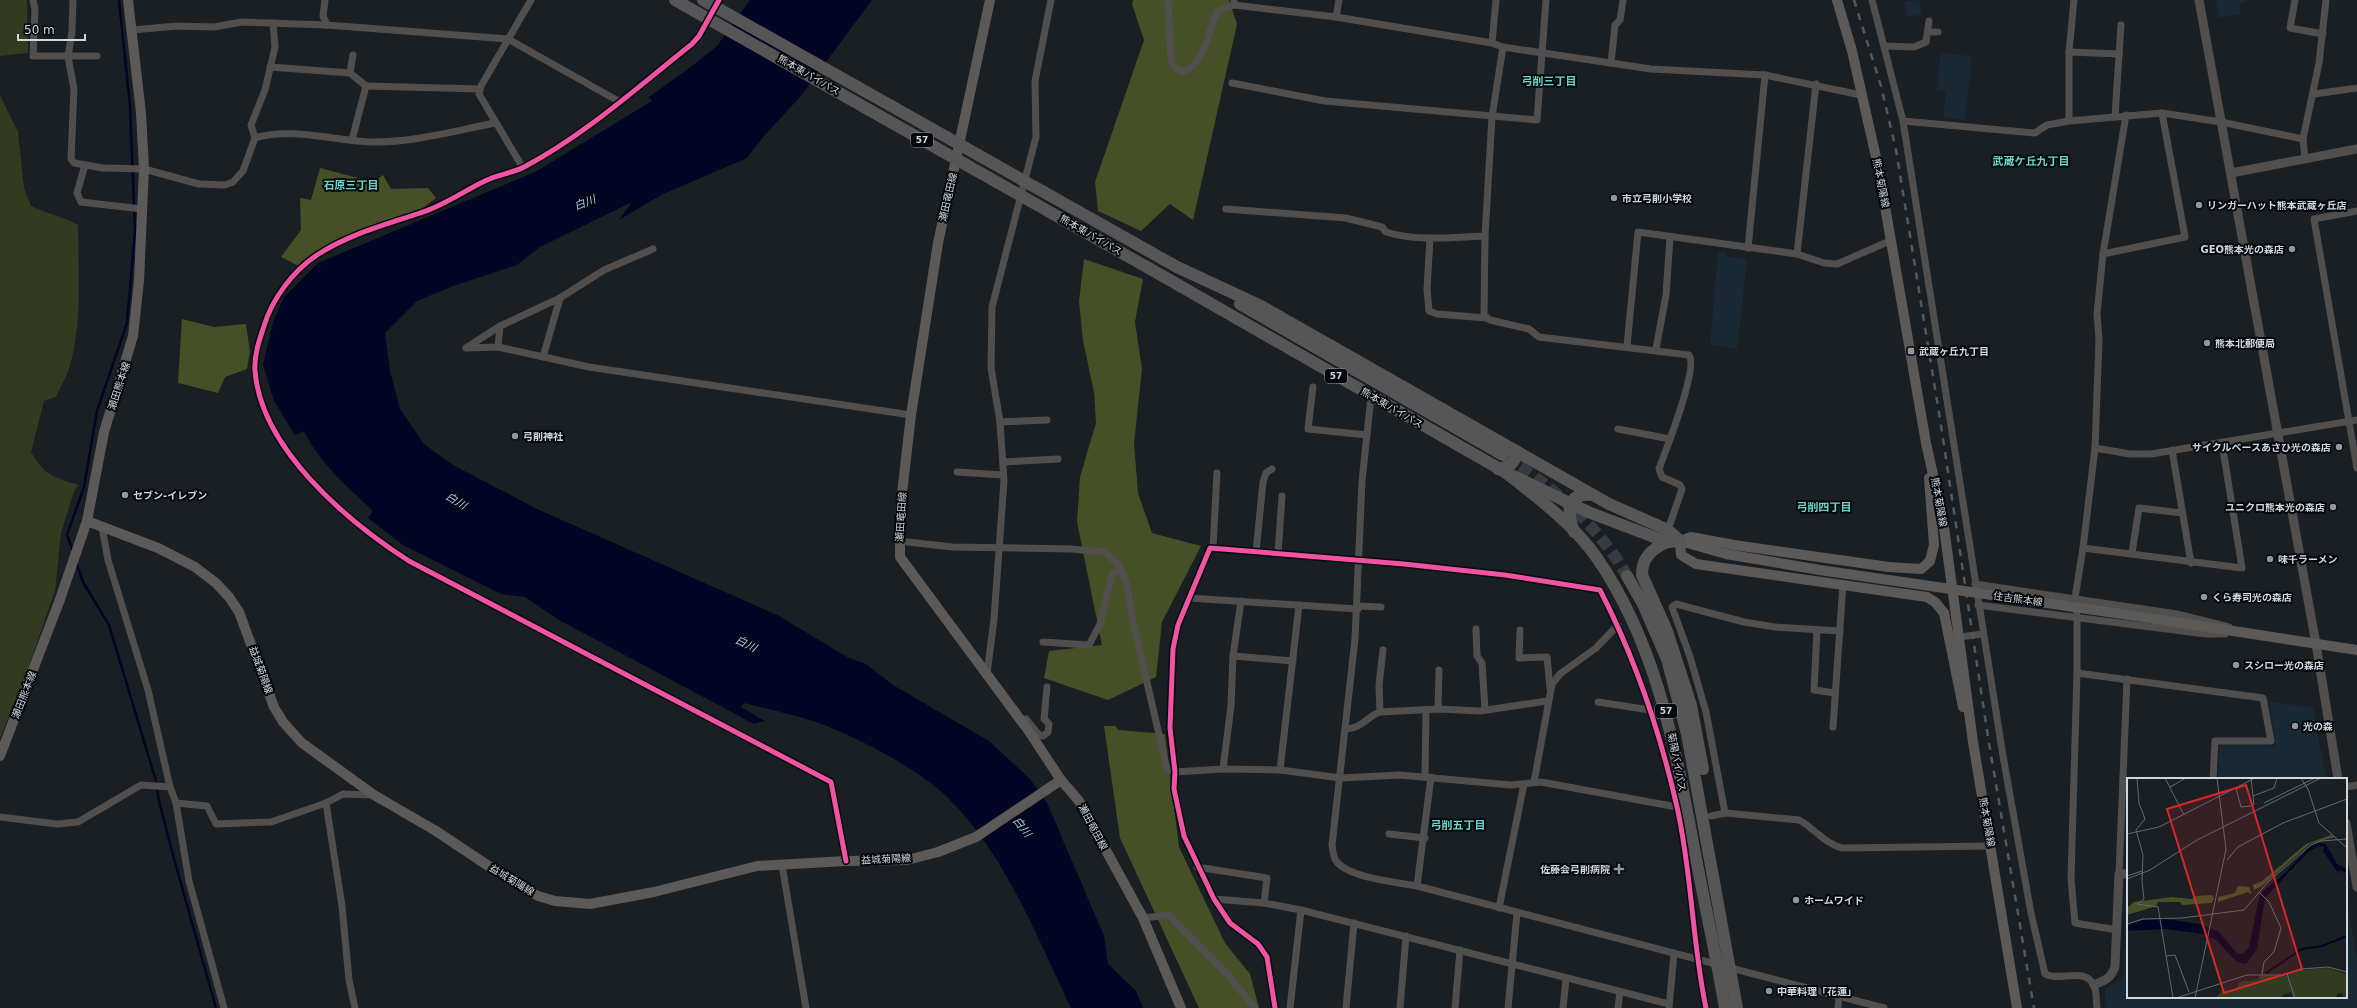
<svg xmlns="http://www.w3.org/2000/svg" width="2357" height="1008" font-family="'DejaVu Sans','Noto Sans JP',sans-serif">
<rect width="100%" height="100%" fill="#1a1f24"/>
<g fill="#192934">
<polygon points="1919,0 1922,14 1908,17 1904,2"/>
<polygon points="2216,0 2247,0 2247,2 2239,4 2241,14 2219,18"/>
<polygon points="1941,53 1972,56 1965,120 1943,117 1946,91 1937,90"/>
<polygon points="1718,252 1726,253 1726,256 1747,259 1737,349 1710,345"/>
<polygon points="2269,701 2313,708 2326,779 2218,779 2219,748 2222,745 2276,746"/>
<polygon points="2128,884 2128,997 2346,997 2346,894 2357,959 2357,1008 2106,1008 2105,990 2122,977 2124,968 2126,886"/>
</g>
<g fill="#323a20">
<polygon points="0,0 27,0 28,53 0,56"/>
<path d="M0 95 18 132 24 188 31 206C47 214 63 216 78 225 78 272 83 323 69 369 65 379 60 388 56 397L44 401 31 452C46 476 52 477 79 485L74 491 61 533 55 591 25 677 0 738Z"/>
</g>
<g fill="#455027">
<polygon points="1133,0 1229,0 1237,24 1193,220 1170,204 1141,231 1098,211 1095,182 1144,40 1132,4"/>
<polygon points="320,168 373,182 383,175 391,189 428,188 436,198 420,210 341,237 299,266 281,257 301,230 300,198 311,200"/>
<polygon points="1084,259 1143,279 1135,322 1142,369 1134,443 1138,493 1152,533 1201,546 1162,622 1156,677 1108,700 1044,678 1049,651 1102,645 1077,522 1080,477 1096,423 1094,392 1083,341 1079,301"/>
<polygon points="182,319 214,327 246,324 250,352 247,369 225,377 218,393 178,383"/>
<polygon points="1104,726 1115,726 1119,730 1165,734 1179,847 1225,943 1250,974 1259,1008 1199,1008 1120,838"/>
</g>
<path fill="#020624" d="M750 0H872L800 97 764 136 747 158 661 195 619 220 632 202 540 247 517 265 453 286 417 301 385 333 390 371 400 409 424 444 453 465 537 509 779 616 847 657 866 664 893 685 989 741 1030 779 1047 803 1104 936 1108 964 1136 991 1143 1008H1071C1036 935 1005 853 946 796 920 771 868 743 834 729 806 717 774 711 744 703L741 707 765 721 754 724 559 620 525 597 501 594 403 545 368 518 373 511C347 486 320 464 304 431L295 435 274 401 263 365 273 322 284 297 318 263 535 172 652 101 649 97 692 66 717 46Z"/>
<g fill="none" stroke-linecap="round" stroke-linejoin="round">
<g stroke="#020624" stroke-width="2.5">
<polyline points="73,551 67,535 84,487 97,411 127,323 135,231 130,106 119,0"/>
<polyline points="76,562 83,582 109,625 156,781 159,801 173,855 216,1008"/>
</g>
<path stroke="#353b40" stroke-width="12" stroke-dasharray="12 6" stroke-linecap="butt" d="M1505 457C1553 487 1599 526 1627 576"/>
<g stroke="#504f4e" stroke-width="7">
<polyline points="33,0 35,9 33,56 97,56"/>
<polyline points="73,0 72,31 68,57 74,89 71,159 74,163 103,168 144,169 199,184 225,185 233,182 243,171 255,138 251,125 265,90 275,47 273,23"/>
<polyline points="325,0 323,16 327,25"/>
<path d="M719 0 699 36 692 44C639 86 586 134 526 166 514 173 499 174 487 180 465 190 444 206 420 213 385 225 349 234 317 255 293 271 272 299 264 326 259 341 254 355 255 371 261 449 348 522 409 561L831 782 846 861"/>
<path d="M1168 0 1171 61 1173 66 1182 72C1206 64 1208 31 1217 11L1234 5"/>
<polyline points="1234,0 1234,5 1336,17 1492,43 1503,47 1651,69 1765,75 1861,95"/>
<path d="M1872 0 1903 121 2003 756 2031 913 2045 974C2059 982 2086 966 2094 986 2097 992 2096 1001 2097 1008"/>
<polyline points="2295,0 2290,28 2323,34"/>
<polyline points="1336,17 1339,0"/>
<polyline points="132,30 177,26 214,27 242,22 327,25 508,39 620,102"/>
<polyline points="1929,32 1938,32"/>
<polyline points="1492,43 1496,0"/>
<polyline points="1885,46 1914,47 1926,42 1929,21"/>
<path d="M1503 47 1492 117 1485 236 1484 315 1490 320 1529 329 1539 337 1689 355C1699 367 1665 452 1659 469L1662 477 1680 485 1682 489 1668 530"/>
<polyline points="2069,52 2119,54"/>
<polyline points="353,55 350,73 366,86"/>
<polyline points="1611,63 1615,25 1620,20 1623,0"/>
<polyline points="270,67 350,73"/>
<polyline points="1232,83 1325,101 1537,120 1546,0"/>
<polyline points="2314,94 2357,88"/>
<polyline points="2115,116 2121,25"/>
<polyline points="1903,121 2035,133 2047,125 2069,121 2162,113 2221,122 2303,139"/>
<polyline points="2069,121 2069,52 2074,0"/>
<path d="M255 138C288 127 334 140 369 142 411 143 454 131 495 123"/>
<polyline points="352,140 366,86 480,89"/>
<polyline points="2305,159 2303,139 2319,63 2326,0"/>
<polyline points="85,165 77,193 81,202 142,209"/>
<polyline points="523,168 479,94 481,86 531,0"/>
<path d="M1226 209 1346 218 1382 227 1386 232C1417 242 1454 237 1485 236"/>
<polyline points="2357,211 2314,219 2357,468"/>
<polyline points="1430,238 1427,289 1429,311 1437,314 1486,318"/>
<polyline points="1748,248 1765,75"/>
<polyline points="1797,254 1816,84"/>
<polyline points="2103,254 2185,237 2162,113"/>
<polyline points="500,326 498,347 466,348 500,326 560,298 604,270 653,249"/>
<polyline points="1627,346 1638,232 1797,254 1824,263 1837,264 1892,240"/>
<polyline points="498,347 589,367 911,415"/>
<polyline points="1656,349 1666,295 1670,237"/>
<polyline points="543,357 560,298"/>
<polyline points="1313,387 1308,429 1367,435"/>
<path d="M1371 397 1362 481 1355 639 1332 845C1333 851 1333 858 1337 862 1350 878 1396 882 1417 886L1884 1008"/>
<polyline points="1000,422 1047,420"/>
<polyline points="1618,429 1670,439"/>
<polyline points="2095,448 2130,454 2151,454 2357,420"/>
<polyline points="2172,450 2191,563"/>
<polyline points="1003,462 1058,459"/>
<polyline points="957,472 1003,475"/>
<polyline points="102,527 108,560 148,690 170,787 176,803 189,881 224,1008"/>
<polyline points="899,541 952,547 1072,549 1105,552 1119,565 1126,581 1133,622 1167,769 1175,772 1223,769 1280,770 1341,778 1400,775 1511,785 1541,782 1677,807"/>
<polyline points="1213,548 1217,473"/>
<polyline points="2083,548 2242,568 2222,443"/>
<polyline points="1256,552 1263,482 1266,473 1272,469"/>
<polyline points="2132,553 2139,508 2182,513"/>
<polyline points="1278,554 1282,496"/>
<polyline points="1975,584 2177,614 2229,627"/>
<polyline points="1189,598 1358,609"/>
<polyline points="1978,605 2206,634 2225,634"/>
<polyline points="1358,606 1381,607"/>
<polyline points="1476,629 1477,656 1482,663 1485,710"/>
<polyline points="1520,630 1519,658 1547,657 1550,688"/>
<polyline points="1817,630 1814,690 1835,693"/>
<polyline points="1959,637 1983,634"/>
<polyline points="1043,642 1089,645 1100,624 1112,574 1121,569"/>
<polyline points="1233,656 1293,661"/>
<polyline points="2077,673 2263,698 2271,741 2215,741 2213,779"/>
<polyline points="987,674 994,619 1004,481 1000,422 991,368 992,307 1036,137 1035,81 1051,0"/>
<polyline points="1598,702 1650,710"/>
<polyline points="1438,709 1439,670"/>
<polyline points="1380,712 1379,685 1383,650"/>
<polyline points="1026,719 1039,735 1043,736 1048,732 1049,724 1044,719 1047,687"/>
<polyline points="1833,727 1843,584"/>
<path d="M1346 729C1363 728 1366 717 1380 712L1438 709 1480 711 1547 701"/>
<polyline points="1223,769 1231,706 1233,656 1241,601"/>
<polyline points="1280,770 1299,605"/>
<polyline points="1425,777 1426,710"/>
<polyline points="1534,782 1552,684 1560,674 1596,648 1618,625"/>
<polyline points="2346,787 2357,785"/>
<polyline points="176,803 207,806 216,824 271,822 326,803 343,794 373,795"/>
<polyline points="326,803 342,906 349,980 355,1008"/>
<polyline points="1725,813 1706,712 1690,657 1672,607 1676,604 1744,622 1775,627 1840,631"/>
<path d="M1711 816 1725 813 1799 820C1814 828 1825 844 1842 848L1991 846"/>
<polyline points="0,817 57,824 78,822 141,785 170,787"/>
<polyline points="1389,834 1425,838"/>
<polyline points="782,865 806,1008"/>
<polyline points="1197,867 1267,878 1264,903"/>
<polyline points="2119,874 2127,679"/>
<polyline points="1417,886 1431,777"/>
<polyline points="1214,899 1264,903 1301,910 1669,1004"/>
<polyline points="1499,908 1524,784"/>
<polyline points="1143,918 1169,915 1227,974 1255,1008"/>
<polyline points="2117,930 2075,923 2071,879 2077,673 2077,617 2075,598 2083,548 2095,448 2099,340 2097,314 2103,254 2126,115"/>
<path d="M1275 1008 1267 957 1258 944 1230 923 1214 899 1184 836 1174 789 1175 772 1170 728 1173 649 1178 625 1210 548 1404 564 1505 575 1600 590C1635 658 1660 732 1677 807 1692 873 1692 942 1706 1008"/>
<polyline points="1290,1008 1301,910"/>
<polyline points="1346,1008 1354,923"/>
<polyline points="1400,1008 1406,936"/>
<polyline points="1455,1008 1460,950"/>
<polyline points="1508,1008 1517,913"/>
<polyline points="1563,1008 1566,979"/>
<polyline points="1618,1008 1620,992"/>
<polyline points="1669,1008 1674,953"/>
<polyline points="1838,1008 1839,996"/>
</g>
<g stroke="#504f4e" stroke-width="9">
<polyline points="2199,0 2316,644 2338,779"/>
<polyline points="2231,173 2357,149"/>
<polyline points="2346,823 2357,887"/>
<path d="M2094 985C2105 980 2112 978 2115 966L2119 874H2128"/>
</g>
<g stroke="#5b5a59" stroke-width="10">
<polyline points="990,0 938,243 911,415 900,511 900,557 1028,730 1061,780 1079,801 1143,918 1181,1008"/>
<polyline points="1837,0 1852,51 1878,166 1926,443 1943,520 1973,742 2017,1008"/>
<polyline points="87,521 158,548 195,567 216,583 229,597 239,612 274,707 283,722 302,743 374,795 436,831 505,877 538,896 555,901 590,904 654,892 757,866 846,861 907,860 938,852 976,837 1061,780"/>
<polyline points="1680,541 1681,555 1696,564 1927,597 1935,602 1944,613 1963,707"/>
<polyline points="1680,541 1691,537 1734,545 1889,567 1921,569 1930,561 1934,545 1929,478"/>
<polyline points="1680,541 1726,554 1820,570"/>
<polyline points="2129,615 2357,650"/>
<polyline points="0,756 59,602 87,521 104,432 133,336 139,281 144,169 141,113 128,0"/>
</g>
<g stroke="#575656" stroke-width="12">
<polyline points="1177,267 1261,306 1609,504 1668,530 1680,541"/>
<polyline points="1168,279 1505,472 1588,512 1667,542 1680,541"/>
<polyline points="1240,304 1503,455"/>
<path d="M1498 469C1508 467 1516 464 1516 453L1512 449"/>
<path d="M1505 472C1537 497 1574 525 1597 558 1657 645 1675 747 1694 848 1704 901 1716 955 1725 1008"/>
<path d="M1574 532C1567 511 1565 493 1593 495"/>
<path d="M1667 542C1652 549 1642 557 1642 575L1667 631 1691 705 1703 769"/>
<polyline points="1627,576 1643,604 1667,659 1687,734 1737,1008"/>
</g>
<polyline stroke="#56575a" stroke-width="2.5" stroke-dasharray="7 7" stroke-linecap="butt" points="1854,0 1881,86 1896,150 1940,419 1988,737 2034,1008"/>
<polyline stroke="#5b5a59" stroke-width="10" points="1820,570 2129,615"/>
<g stroke="#575656" stroke-width="12">
<polyline points="675,0 1168,279"/>
<polyline points="703,0 1177,267"/>
</g>
<defs>
<g id="cycleway">
<path d="M719 0 699 36 692 44C639 86 586 134 526 166 514 173 499 174 487 180 465 190 444 206 420 213 385 225 349 234 317 255 293 271 272 299 264 326 259 341 254 355 255 371 261 449 348 522 409 561L831 782 846 861"/>
<path d="M1275 1008 1267 957 1258 944 1230 923 1214 899 1184 836 1174 789 1175 772 1170 728 1173 649 1178 625 1210 548 1404 564 1505 575 1600 590C1635 658 1660 732 1677 807 1692 873 1692 942 1706 1008"/>
</g>
</defs>
<use href="#cycleway" stroke="#05090d" stroke-width="8"/>
<use href="#cycleway" stroke="#f153a3" stroke-width="5"/>
</g>
<g fill="#90979d" stroke="#05090d" stroke-width="1.5">
<circle cx="1614" cy="198" r="4"/>
<circle cx="2199" cy="205" r="4"/>
<circle cx="2292" cy="249" r="4"/>
<circle cx="2207" cy="343" r="4"/>
<rect x="1907" y="347" width="8" height="8" rx="2"/>
<circle cx="515" cy="436" r="4"/>
<circle cx="2339" cy="447" r="4"/>
<circle cx="125" cy="495" r="4"/>
<circle cx="2333" cy="507" r="4"/>
<circle cx="2270" cy="559" r="4"/>
<circle cx="2204" cy="597" r="4"/>
<circle cx="2236" cy="665" r="4"/>
<circle cx="2295" cy="726" r="4"/>
<path d="M1617 863h4v4h4v4h-4v4h-4v-4h-4v-4h4z"/>
<circle cx="1796" cy="900" r="4"/>
<circle cx="1769" cy="991" r="4"/>
</g>
<g text-anchor="middle" dominant-baseline="central" stroke-width="4" stroke-linejoin="round" paint-order="stroke">
<g fill="#05090d" stroke="#93999f" stroke-width="1">
<rect x="911" y="133" width="22" height="14" rx="3"/>
<rect x="1325" y="369" width="22" height="14" rx="3"/>
<rect x="1655" y="704" width="22" height="14" rx="3"/>
</g>
<g font-size="9" font-weight="bold" fill="#d0d7de">
<text x="922" y="140">57</text>
<text x="1336" y="376">57</text>
<text x="1666" y="711">57</text>
</g>
<g font-size="10" fill="#d0d7de" stroke="#05090d">
<text transform="translate(809 75) rotate(30)">熊本東バイパス</text>
<text transform="translate(1881 183) rotate(79)">熊本菊陽線</text>
<text transform="translate(948 197) rotate(-77)">瀬田竜田線</text>
<text transform="translate(1091 235) rotate(30)">熊本東バイパス</text>
<text transform="translate(119 386) rotate(-72)">瀬田熊本線</text>
<text transform="translate(1392 408) rotate(30)">熊本東バイパス</text>
<text transform="translate(1939 502) rotate(80)">熊本菊陽線</text>
<text transform="translate(901 517) rotate(-86)">瀬田竜田線</text>
<text transform="translate(2018 599) rotate(8)">住吉熊本線</text>
<text transform="translate(261 670) rotate(70)">益城菊陽線</text>
<text transform="translate(24 695) rotate(-69)">瀬田熊本線</text>
<text transform="translate(1677 762) rotate(79)">菊陽バイパス</text>
<text transform="translate(1987 822) rotate(80)">熊本菊陽線</text>
<text transform="translate(1093 827) rotate(62)">瀬田竜田線</text>
<text transform="translate(886 859) rotate(-3)">益城菊陽線</text>
<text transform="translate(512 880) rotate(31)">益城菊陽線</text>
</g>
<g font-size="10" font-weight="bold" fill="#d0d7de" stroke="#05090d" text-anchor="start">
<text x="1622" y="198">市立弓削小学校</text>
<text x="2207" y="205">リンガーハット熊本武蔵ヶ丘店</text>
<text x="2284" y="249" text-anchor="end">GEO熊本光の森店</text>
<text x="2215" y="343">熊本北郵便局</text>
<text x="1919" y="351">武蔵ヶ丘九丁目</text>
<text x="523" y="436">弓削神社</text>
<text x="2331" y="447" text-anchor="end">サイクルベースあさひ光の森店</text>
<text x="133" y="495">セブン-イレブン</text>
<text x="2325" y="507" text-anchor="end">ユニクロ熊本光の森店</text>
<text x="2278" y="559">味千ラーメン</text>
<text x="2212" y="597">くら寿司光の森店</text>
<text x="2244" y="665">スシロー光の森店</text>
<text x="2303" y="726">光の森</text>
<text x="1610" y="869" text-anchor="end">佐藤会弓削病院</text>
<text x="1804" y="900">ホームワイド</text>
<text x="1777" y="991">中華料理「花蓮」</text>
</g>
<g font-size="11" font-weight="bold" fill="#6bd6cb" stroke="#05090d">
<text x="1549" y="81">弓削三丁目</text>
<text x="2031" y="161">武蔵ケ丘九丁目</text>
<text x="351" y="185">石原三丁目</text>
<text x="1824" y="507">弓削四丁目</text>
<text x="1458" y="825">弓削五丁目</text>
</g>
<g font-size="11" font-style="italic" fill="#abc7fd" stroke="#05090d">
<text transform="translate(585 203) rotate(-22)">白川</text>
<text transform="translate(456 501) rotate(32)">白川</text>
<text transform="translate(746 644) rotate(26)">白川</text>
<text transform="translate(1022 827) rotate(52)">白川</text>
</g>
</g>
<g transform="translate(2127 778)">
<rect width="220" height="220" fill="#1a1f24"/>
<path d="M201 190 220 196V220H216V215H211L208 220H166L164 214 155 217V220H88L95 213 100 212 102 214 111 209 112 204 131 202 133 197 159 198 174 192Z" fill="#323a20"/>
<path d="M204 57 208 59 183 66 135 108 127 112 126 107 135 103 179 66ZM111 108 122 109 125 117 121 114 91 124V119L108 115ZM85 117 87 120 85 125 55 127 53 124H31L30 127 23 130 0 137V130L7 124 45 119 65 121 69 118Z" fill="#455027"/>
<path d="M190 65 199 66 210 86 220 91V95L212 92V96L196 73 197 69 192 68 181 74 138 120 130 171 119 186 110 184 89 162 76 156 39 151 0 153V148L16 142 38 141 72 146 91 153 110 175 116 176 122 169 133 116 159 94 182 69Z" fill="#020624"/>
<path fill="none" stroke="#020624" stroke-width="2" d="M139 195 175 171 195 168 220 158"/>
<path fill="none" stroke="#63696e" stroke-width="1" d="M10 0 12 25 18 41 9 52 16 77 15 103 17 121 10 126 31 129 46 220M38 0 57 37M90 0 99 71M124 0 127 27M174 0 181 11 192 45 220 70M43 9 59 0M109 10 114 29 124 28M126 18 147 10 150 0M137 25 188 0M0 56 32 49 128 0M100 82 111 69 156 45 220 21M0 98 15 93M0 101 23 92 70 62 194 0M132 114 142 124 154 150 147 174 137 184 135 196M0 146 16 141 55 140 117 132 141 104 184 67 194 63 220 61M39 178 48 177 62 214M160 196 168 220M49 220 120 197H158L174 191 201 189 220 194M68 220 99 71"/>
<path fill="#d62828" fill-opacity="0.15" stroke="#d62828" stroke-width="2" d="M119 7 175 191 97 215 40 31Z"/>
<rect width="220" height="220" fill="none" stroke="#d0d7de" stroke-width="2"/>
</g>
<path d="M18 34v6h67v-6" fill="none" stroke="#d0d7de" stroke-width="2"/>
<text x="24" y="34" font-size="12" fill="#d0d7de" stroke="#05090d" stroke-width="3" paint-order="stroke">50 m</text>
</svg>
